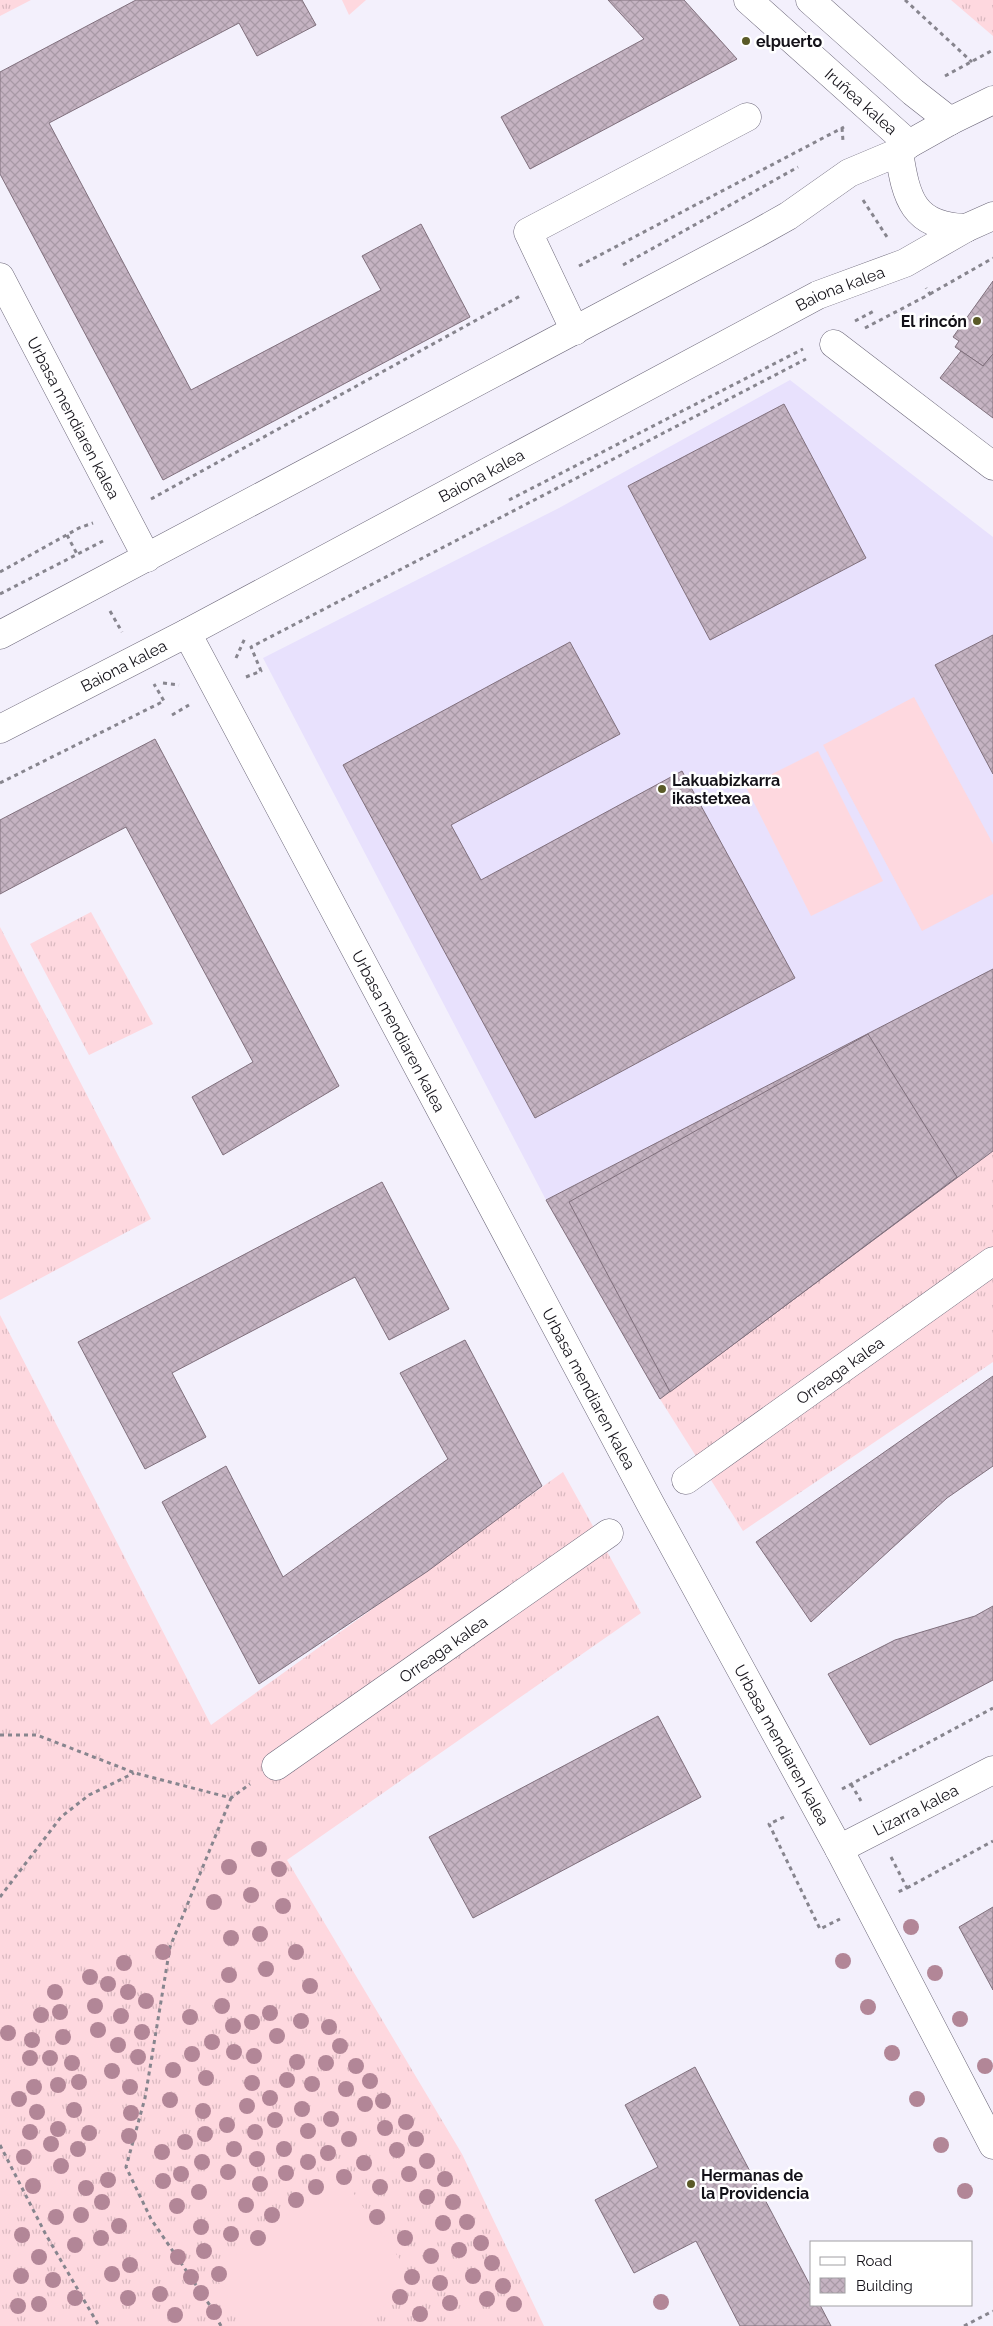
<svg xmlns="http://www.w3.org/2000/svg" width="993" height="2326" font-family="Raleway,sans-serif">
<defs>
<pattern id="grass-tufts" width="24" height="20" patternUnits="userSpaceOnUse" patternTransform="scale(1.25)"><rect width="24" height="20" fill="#fed8df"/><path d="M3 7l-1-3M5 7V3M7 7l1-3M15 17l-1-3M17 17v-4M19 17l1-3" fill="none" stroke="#d9b8bf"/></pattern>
<pattern id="building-cross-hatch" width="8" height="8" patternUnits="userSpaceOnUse" patternTransform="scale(1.25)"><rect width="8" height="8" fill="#c5b3c2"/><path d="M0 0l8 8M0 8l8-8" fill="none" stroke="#a899a6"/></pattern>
</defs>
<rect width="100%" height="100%" fill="#f3f0fc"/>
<polygon fill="#e8e1fd" points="790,380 993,537 993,969 546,1200 263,658 559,508"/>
<g fill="url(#grass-tufts)">
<polygon points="0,0 31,0 0,16"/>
<polygon points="342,0 366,0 349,15"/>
<polygon points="951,0 993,0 993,36"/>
<polygon points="91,912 153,1024 89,1055 30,944"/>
<polygon points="0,927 151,1219 0,1300"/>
<polygon points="993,1151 993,1362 743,1531 660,1399"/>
<polygon points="0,1315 211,1725 563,1472 641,1613 287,1860 462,2154 544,2326 0,2326"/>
</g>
<g fill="#fed8df">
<polygon points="914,697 993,844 993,894 922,931 823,745"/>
<polygon points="818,751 883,881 811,916 746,787"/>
<polygon points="340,2174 415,2281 359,2326 245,2326 213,2272"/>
</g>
<g fill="url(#building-cross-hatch)" stroke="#80707d">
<polygon points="136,0 302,0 316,25 257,56 239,23 49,123 191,390 381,290 362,256 421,224 470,317 163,480 0,174 0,72"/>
<polygon points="608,0 684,0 737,59 530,169 501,117 644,39"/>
<polygon points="993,281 993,354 983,366 955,347 959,341 953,337"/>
<polygon points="961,351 983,366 993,354 993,418 940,378"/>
<polygon points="784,404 866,558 710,640 628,486"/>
<polygon points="993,635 993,774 935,665"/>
<polygon points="570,642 620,734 451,825 481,880 682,771 795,978 535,1118 343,765"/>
<polygon points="155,739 339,1086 223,1155 192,1097 253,1062 126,827 0,894 0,820"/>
<polygon points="993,969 993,1151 660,1399 546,1200"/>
<polygon points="868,1034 957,1177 670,1392 569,1202"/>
<polygon points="382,1182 449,1309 389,1340 355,1277 172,1373 206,1437 145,1469 78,1342"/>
<polygon points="465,1340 542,1486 428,1571 259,1684 162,1502 226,1466 283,1577 448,1459 400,1373"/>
<polygon points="993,1376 993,1466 947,1498 811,1622 756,1542"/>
<polygon points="993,1606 993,1680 870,1745 828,1674 895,1640 975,1616"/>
<polygon points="658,1716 701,1797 473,1918 429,1837"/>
<polygon points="993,1907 993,1990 959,1927"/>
<polygon points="695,2067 812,2289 812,2305 820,2305 831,2326 740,2326 696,2241 634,2273 595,2200 658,2167 625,2105"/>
</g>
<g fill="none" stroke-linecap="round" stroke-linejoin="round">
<defs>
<g id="minor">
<path id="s1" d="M748 0 909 144"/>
<polyline points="810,0 913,92 950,121"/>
<path d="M899 152C906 198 913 227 966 228"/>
<path id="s2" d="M0 277 147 558"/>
<polyline points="575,331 528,232 747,117"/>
<polyline points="834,344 993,466"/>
<path id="s3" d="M187 633 651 1505 839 1849 993 2145"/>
<polyline points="0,635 754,235 788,216 849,173 899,152 909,144 950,121 993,100"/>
<path id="s4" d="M0 729 187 633 818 295 905 263 966 228 993 216"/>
<path id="s5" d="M686 1480 993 1261"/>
<path id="s6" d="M276 1766 609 1533"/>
<path id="s7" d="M839 1849 993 1770"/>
</g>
</defs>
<use href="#minor" stroke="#6d687a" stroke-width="29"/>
<g stroke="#87858e" stroke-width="3" stroke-dasharray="4 4" stroke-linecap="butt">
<polyline points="905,0 972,62"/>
<polyline points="945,76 993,50"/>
<polyline points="842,128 843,141"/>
<polyline points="863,200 887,237"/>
<polyline points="623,265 798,167"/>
<polyline points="579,266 844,127"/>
<polyline points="930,294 993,258"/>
<polyline points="855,321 874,311"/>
<polyline points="865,328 930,294 926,288"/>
<polyline points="151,499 522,295"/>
<polyline points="509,500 803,349"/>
<polyline points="67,535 77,554"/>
<polyline points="0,572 79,528 93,523"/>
<polyline points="0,594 103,541"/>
<polyline points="110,611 122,632"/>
<polyline points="236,658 245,638"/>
<polyline points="246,677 261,671 251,647 806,359"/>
<polyline points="163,683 179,685"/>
<polyline points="172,715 189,705"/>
<polyline points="0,783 164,701 154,684"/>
<polyline points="0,1735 37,1735 135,1773 231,1798 250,1784"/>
<polyline points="851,1784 861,1801"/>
<polyline points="842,1789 993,1708"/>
<polyline points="784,1817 769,1824 820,1929 840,1919"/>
<polyline points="891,1857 907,1888 898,1892"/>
<polyline points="907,1888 993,1841"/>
<polyline points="0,1897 61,1817 89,1795 134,1773"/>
<polyline points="0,2145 45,2233 99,2326"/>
<polyline points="221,2326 211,2307 151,2219 126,2167 145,2098 170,1947 231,1798"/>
<polyline points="964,2326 993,2311"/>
</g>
<use href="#minor" stroke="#fff" stroke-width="28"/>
</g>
<g fill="#b28697">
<circle cx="259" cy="1849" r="8"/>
<circle cx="229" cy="1867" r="8"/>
<circle cx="279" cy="1869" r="8"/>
<circle cx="251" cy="1895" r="8"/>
<circle cx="214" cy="1902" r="8"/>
<circle cx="283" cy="1906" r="8"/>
<circle cx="911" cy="1927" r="8"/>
<circle cx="260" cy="1934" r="8"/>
<circle cx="231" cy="1938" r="8"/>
<circle cx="163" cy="1952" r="8"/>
<circle cx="296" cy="1952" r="8"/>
<circle cx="843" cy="1961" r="8"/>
<circle cx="124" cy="1963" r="8"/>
<circle cx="266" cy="1969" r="8"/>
<circle cx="935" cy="1973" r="8"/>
<circle cx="229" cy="1975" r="8"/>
<circle cx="90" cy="1977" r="8"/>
<circle cx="108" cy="1984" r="8"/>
<circle cx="310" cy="1986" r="8"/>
<circle cx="55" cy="1992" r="8"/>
<circle cx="128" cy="1992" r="8"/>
<circle cx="146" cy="2001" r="8"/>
<circle cx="95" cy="2006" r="8"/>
<circle cx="222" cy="2006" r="8"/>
<circle cx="868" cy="2007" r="8"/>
<circle cx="60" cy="2012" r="8"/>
<circle cx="270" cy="2013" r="8"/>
<circle cx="41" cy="2015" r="8"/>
<circle cx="121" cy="2016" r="8"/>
<circle cx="190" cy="2017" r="8"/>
<circle cx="960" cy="2019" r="8"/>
<circle cx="301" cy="2021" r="8"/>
<circle cx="252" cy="2022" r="8"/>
<circle cx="233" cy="2026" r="8"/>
<circle cx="329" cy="2027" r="8"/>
<circle cx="98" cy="2030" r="8"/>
<circle cx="142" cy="2032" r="8"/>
<circle cx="8" cy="2033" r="8"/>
<circle cx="277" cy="2036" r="8"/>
<circle cx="63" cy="2037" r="8"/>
<circle cx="32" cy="2040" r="8"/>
<circle cx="212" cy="2042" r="8"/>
<circle cx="118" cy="2045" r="8"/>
<circle cx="340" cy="2046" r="8"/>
<circle cx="234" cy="2052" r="8"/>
<circle cx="892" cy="2053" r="8"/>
<circle cx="192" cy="2054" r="8"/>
<circle cx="254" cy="2056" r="8"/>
<circle cx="138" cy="2057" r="8"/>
<circle cx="30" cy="2058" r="8"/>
<circle cx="50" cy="2058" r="8"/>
<circle cx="297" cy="2062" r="8"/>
<circle cx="72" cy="2063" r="8"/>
<circle cx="326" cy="2063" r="8"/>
<circle cx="356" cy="2066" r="8"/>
<circle cx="985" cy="2066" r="8"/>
<circle cx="173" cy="2070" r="8"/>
<circle cx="112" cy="2071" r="8"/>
<circle cx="206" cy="2078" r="8"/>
<circle cx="287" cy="2080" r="8"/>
<circle cx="370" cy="2081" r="8"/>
<circle cx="79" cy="2082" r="8"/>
<circle cx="252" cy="2083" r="8"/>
<circle cx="312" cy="2084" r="8"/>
<circle cx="58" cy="2085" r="8"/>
<circle cx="34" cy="2087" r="8"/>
<circle cx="130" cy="2087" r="8"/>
<circle cx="346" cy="2089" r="8"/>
<circle cx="270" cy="2098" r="8"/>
<circle cx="19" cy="2099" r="8"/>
<circle cx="917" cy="2099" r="8"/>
<circle cx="170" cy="2100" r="8"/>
<circle cx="383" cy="2101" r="8"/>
<circle cx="365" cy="2104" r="8"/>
<circle cx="247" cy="2106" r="8"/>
<circle cx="302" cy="2109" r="8"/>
<circle cx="74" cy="2110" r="8"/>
<circle cx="203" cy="2111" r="8"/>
<circle cx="37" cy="2112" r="8"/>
<circle cx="131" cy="2113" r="8"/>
<circle cx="331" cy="2119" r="8"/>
<circle cx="275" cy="2120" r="8"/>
<circle cx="406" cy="2122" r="8"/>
<circle cx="227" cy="2125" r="8"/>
<circle cx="385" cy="2128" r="8"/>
<circle cx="58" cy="2129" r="8"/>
<circle cx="308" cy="2131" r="8"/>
<circle cx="30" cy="2132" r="8"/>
<circle cx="255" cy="2132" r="8"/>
<circle cx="89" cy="2133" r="8"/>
<circle cx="205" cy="2134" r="8"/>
<circle cx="129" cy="2136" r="8"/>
<circle cx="349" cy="2139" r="8"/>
<circle cx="416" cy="2139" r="8"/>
<circle cx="185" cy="2142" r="8"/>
<circle cx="51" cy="2144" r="8"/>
<circle cx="941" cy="2145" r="8"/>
<circle cx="78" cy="2149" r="8"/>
<circle cx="234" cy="2149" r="8"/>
<circle cx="284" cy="2149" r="8"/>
<circle cx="397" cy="2150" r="8"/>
<circle cx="162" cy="2152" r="8"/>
<circle cx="328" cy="2153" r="8"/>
<circle cx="24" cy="2157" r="8"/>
<circle cx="257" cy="2159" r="8"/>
<circle cx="427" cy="2161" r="8"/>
<circle cx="202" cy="2162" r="8"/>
<circle cx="308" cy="2162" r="8"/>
<circle cx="364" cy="2163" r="8"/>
<circle cx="61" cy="2166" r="8"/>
<circle cx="228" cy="2172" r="8"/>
<circle cx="286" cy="2173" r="8"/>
<circle cx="181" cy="2174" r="8"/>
<circle cx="409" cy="2174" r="8"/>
<circle cx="344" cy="2177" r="8"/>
<circle cx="445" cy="2179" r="8"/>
<circle cx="108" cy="2180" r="8"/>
<circle cx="163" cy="2181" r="8"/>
<circle cx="260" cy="2184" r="8"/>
<circle cx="33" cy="2186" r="8"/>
<circle cx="316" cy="2187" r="8"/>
<circle cx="380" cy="2187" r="8"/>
<circle cx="86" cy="2188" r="8"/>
<circle cx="965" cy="2191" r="8"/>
<circle cx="199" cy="2192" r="8"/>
<circle cx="427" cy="2197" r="8"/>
<circle cx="296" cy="2200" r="8"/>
<circle cx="102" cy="2202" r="8"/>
<circle cx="453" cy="2202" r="8"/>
<circle cx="246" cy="2205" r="8"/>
<circle cx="177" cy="2206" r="8"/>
<circle cx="81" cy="2215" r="8"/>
<circle cx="272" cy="2215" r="8"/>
<circle cx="56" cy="2217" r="8"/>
<circle cx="377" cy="2217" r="8"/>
<circle cx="467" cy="2222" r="8"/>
<circle cx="443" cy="2223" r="8"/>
<circle cx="119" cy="2226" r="8"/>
<circle cx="201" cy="2227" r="8"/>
<circle cx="231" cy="2234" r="8"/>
<circle cx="22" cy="2235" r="8"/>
<circle cx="101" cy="2238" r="8"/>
<circle cx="258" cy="2238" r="8"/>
<circle cx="405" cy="2238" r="8"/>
<circle cx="481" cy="2243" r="8"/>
<circle cx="75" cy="2245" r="8"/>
<circle cx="459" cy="2250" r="8"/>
<circle cx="204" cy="2251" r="8"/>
<circle cx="431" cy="2256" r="8"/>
<circle cx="39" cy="2257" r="8"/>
<circle cx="178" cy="2257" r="8"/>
<circle cx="492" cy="2263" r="8"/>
<circle cx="130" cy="2265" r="8"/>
<circle cx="112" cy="2274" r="8"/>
<circle cx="219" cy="2274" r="8"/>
<circle cx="21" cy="2276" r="8"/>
<circle cx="473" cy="2276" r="8"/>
<circle cx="191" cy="2277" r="8"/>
<circle cx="412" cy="2277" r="8"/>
<circle cx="53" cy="2280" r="8"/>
<circle cx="440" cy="2283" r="8"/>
<circle cx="503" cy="2286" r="8"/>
<circle cx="201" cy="2293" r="8"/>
<circle cx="160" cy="2294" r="8"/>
<circle cx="400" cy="2297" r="8"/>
<circle cx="75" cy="2298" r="8"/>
<circle cx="128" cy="2298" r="8"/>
<circle cx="487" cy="2299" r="8"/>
<circle cx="661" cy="2302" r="8"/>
<circle cx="450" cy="2303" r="8"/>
<circle cx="39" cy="2304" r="8"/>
<circle cx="514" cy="2304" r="8"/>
<circle cx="18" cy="2306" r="8"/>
<circle cx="214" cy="2312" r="8"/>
<circle cx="420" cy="2314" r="8"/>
<circle cx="175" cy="2315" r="8"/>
</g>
<g fill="#5a5a27" stroke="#fff" stroke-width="2">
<circle cx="746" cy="41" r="5"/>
<circle cx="977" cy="321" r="5"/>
<circle cx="662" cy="789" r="5"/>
<circle cx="691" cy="2184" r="5"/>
</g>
<g text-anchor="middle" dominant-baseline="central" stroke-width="5" stroke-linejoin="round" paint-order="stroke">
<g font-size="16" font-weight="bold" fill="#141219" stroke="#fff" text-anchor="start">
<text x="756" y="41">elpuerto</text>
<text x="967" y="321" text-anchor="end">El rincón</text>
<text x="672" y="780">Lakuabizkarra<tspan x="672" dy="18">ikastetxea</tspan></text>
<text x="701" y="2175">Hermanas de<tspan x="701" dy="18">la Providencia</tspan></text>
</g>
<g font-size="16" fill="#141219" stroke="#fff">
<text stroke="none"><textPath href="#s1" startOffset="152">Iruñea kalea</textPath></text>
<text stroke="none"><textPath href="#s4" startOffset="949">Baiona kalea</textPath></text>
<text stroke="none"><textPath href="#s2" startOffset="159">Urbasa mendiaren kalea</textPath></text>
<text stroke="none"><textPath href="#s4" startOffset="544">Baiona kalea</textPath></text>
<text stroke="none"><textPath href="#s4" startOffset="139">Baiona kalea</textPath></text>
<text stroke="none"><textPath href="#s3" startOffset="451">Urbasa mendiaren kalea</textPath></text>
<text stroke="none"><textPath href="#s5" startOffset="189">Orreaga kalea</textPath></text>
<text stroke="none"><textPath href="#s3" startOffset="856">Urbasa mendiaren kalea</textPath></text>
<text stroke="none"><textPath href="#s6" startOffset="204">Orreaga kalea</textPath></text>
<text stroke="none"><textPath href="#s3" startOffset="1261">Urbasa mendiaren kalea</textPath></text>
<text stroke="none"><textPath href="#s7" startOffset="86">Lizarra kalea</textPath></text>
</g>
</g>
<rect x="810" y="2241" width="162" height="65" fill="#ffffff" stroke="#a1a0a3"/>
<rect x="820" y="2257" width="25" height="8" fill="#ffffff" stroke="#a1a0a3"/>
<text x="856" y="2266" font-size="15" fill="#141219">Road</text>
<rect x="820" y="2278" width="25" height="15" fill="url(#building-cross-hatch)" stroke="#a1a0a3"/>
<text x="856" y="2291" font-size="15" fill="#141219">Building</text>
</svg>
